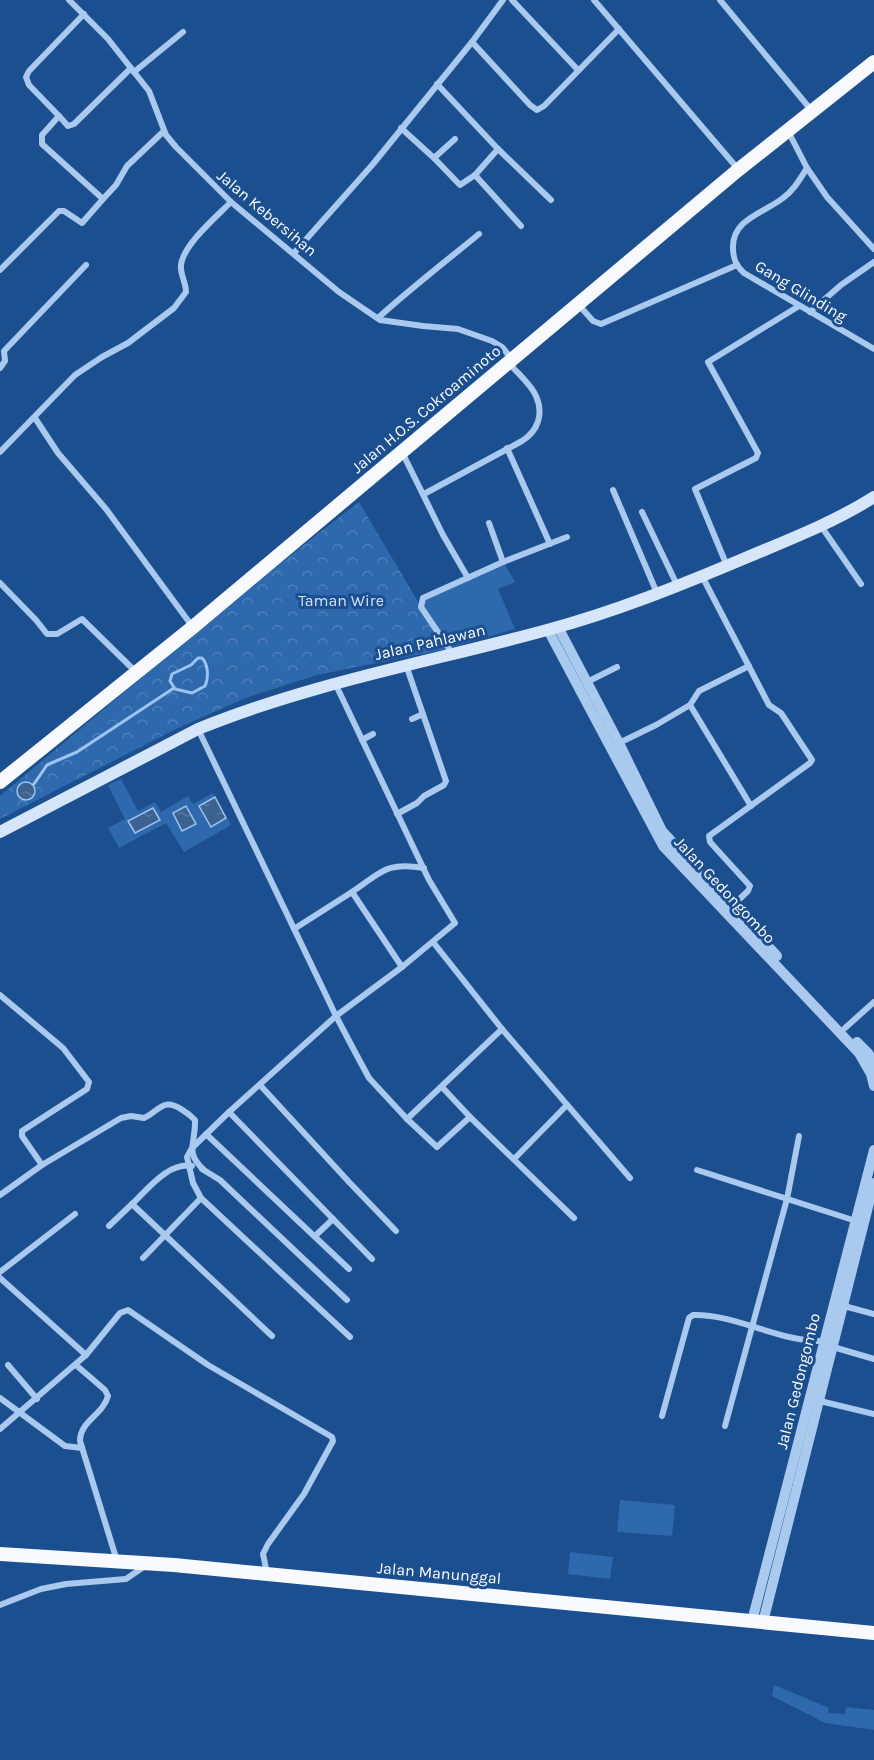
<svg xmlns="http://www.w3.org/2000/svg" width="874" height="1760" font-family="Karla,sans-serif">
<defs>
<pattern id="park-crowns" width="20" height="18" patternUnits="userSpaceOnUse" patternTransform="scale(1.5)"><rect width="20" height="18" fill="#2e69ad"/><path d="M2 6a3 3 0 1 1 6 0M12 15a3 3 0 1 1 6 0" fill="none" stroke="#4d80b9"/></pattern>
<pattern id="water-ripples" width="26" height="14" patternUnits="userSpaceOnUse" patternTransform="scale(1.5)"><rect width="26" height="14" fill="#3c6290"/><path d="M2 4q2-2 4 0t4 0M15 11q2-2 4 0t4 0" fill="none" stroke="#597aa1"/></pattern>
</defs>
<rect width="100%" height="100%" fill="#1b4f8f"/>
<g fill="#2e69ad">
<polygon points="504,563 515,582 498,589 515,629 452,647 423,605 424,601"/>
<polygon points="121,779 138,811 155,802 161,812 188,796 193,804 213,793 231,825 184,852 166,823 119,848 108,828 125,819 108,785"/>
<polygon points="620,1500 675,1505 672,1536 617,1532"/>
<polygon points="570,1552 613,1557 610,1579 568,1574"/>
<polygon points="774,1685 829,1708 828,1713 845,1714 846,1707 874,1710 874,1730 825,1723 772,1696"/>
</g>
<path fill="url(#park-crowns)" d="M359 502 446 649 317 675 248 697 178 728 0 819V796C119 697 236 596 359 502Z"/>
<g fill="url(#water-ripples)" stroke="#9cc4f0" stroke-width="1.5">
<circle cx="26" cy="791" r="9"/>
<polygon points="215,797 226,818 211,827 199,806"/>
<polygon points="186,806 196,824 182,831 173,813"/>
<polygon points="153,808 160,820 135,833 128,821"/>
</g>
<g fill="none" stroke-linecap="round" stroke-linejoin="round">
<g stroke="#9cc4f0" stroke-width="3">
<path d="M198 658H202C208 664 209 677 205 686L192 693 175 689 170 681 172 674 191 665Z"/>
<polyline points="34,784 47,765 77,752 174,688"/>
</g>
<g stroke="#a9c9ee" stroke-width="6">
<polyline points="69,0 108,39 149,91 166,135 176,147 231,202 339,292 380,320 423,326 458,329 492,341 502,347 511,358"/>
<polyline points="512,0 578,70"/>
<polyline points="594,0 738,169"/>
<polyline points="720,0 812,111"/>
<polyline points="472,42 530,105 537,110 544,106 619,29"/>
<polyline points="134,72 183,32"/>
<polyline points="437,84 498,149 551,200"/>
<polyline points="59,116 68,126 74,124 131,68"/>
<polyline points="401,128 434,158 460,185 475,175 498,149"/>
<polyline points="788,131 807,168 827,197 874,249"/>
<polyline points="434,158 455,139"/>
<path d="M807 168C800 179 794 190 783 198 764 213 732 219 733 248 733 259 736 266 744 273L874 349"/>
<polyline points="475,175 521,226"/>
<polyline points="103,199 116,185 127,166 164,131"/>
<polyline points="294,253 373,164 472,42 503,0"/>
<polyline points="0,270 59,211 64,211 82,223 103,199 42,144 42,135 59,116 29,85 26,77 29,71 84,14"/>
<polyline points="578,304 593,321 601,324 737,265"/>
<polyline points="810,312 841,285 874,262"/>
<path d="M378 318C410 289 445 262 479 234"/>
<polyline points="0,368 5,361 4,351 86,265"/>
<polyline points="35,418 58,453 106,509 192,626"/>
<polyline points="507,448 550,544"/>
<path d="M0 452 75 375 102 357 128 343 174 308 186 292C186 282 180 275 181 265 183 245 217 216 231 202"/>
<polyline points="402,452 443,535 468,578"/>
<polyline points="613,490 657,593"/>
<path d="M424 494 522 441C538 431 544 414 536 396 531 384 517 373 509 363"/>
<polyline points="642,512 677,585"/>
<polyline points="489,523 503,562"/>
<polyline points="821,526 861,584"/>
<polyline points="727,566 695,489 756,458 758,453 708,362 799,306"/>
<polyline points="702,576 769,705 781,713 812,760 810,763 709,836 710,842 750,886 748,891 731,907"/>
<polyline points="0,583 36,620 47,634 57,634 82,619 136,672"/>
<polyline points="452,653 421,607 423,598 503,562 567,537"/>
<polyline points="587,682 617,667"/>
<polyline points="690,705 751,806"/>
<polyline points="412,719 423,714"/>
<polyline points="198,729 336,1016 355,1052 369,1078 407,1119 502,1029"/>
<polyline points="362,740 373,734"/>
<polyline points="619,743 656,725 690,705 699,691 749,666"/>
<polyline points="397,814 417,803 424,796 444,785 446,781 406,665"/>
<path d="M352 892C382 872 385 862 424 868"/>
<polyline points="294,929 352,892 402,967"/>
<polyline points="433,942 502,1029 630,1178"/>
<path d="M0 995 63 1048 89 1082 87 1089 22 1131V1136L42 1165 121 1118 131 1116 144 1118C151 1115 157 1108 165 1105 174 1102 189 1114 195 1120 196 1143 184 1152 204 1170"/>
<polyline points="845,1028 874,1002"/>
<polyline points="260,1085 349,1182 396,1231"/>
<polyline points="442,1087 470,1117 574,1218"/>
<polyline points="229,1112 372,1259"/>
<polyline points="407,1119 437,1147 470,1117"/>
<polyline points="206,1134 349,1269"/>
<polyline points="514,1159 567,1105"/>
<polyline points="202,1169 220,1180 347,1300"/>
<polyline points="697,1170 856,1221"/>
<polyline points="0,1195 42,1165"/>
<polyline points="201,1198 193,1183 187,1157 192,1148 229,1112 336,1016 402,967 455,923 429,880 335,683"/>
<path d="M132 1204C148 1189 168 1162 192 1166"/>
<polyline points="109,1226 132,1204 272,1336"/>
<polyline points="315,1236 333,1219"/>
<polyline points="143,1258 201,1198 350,1337"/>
<polyline points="0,1272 75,1214"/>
<polyline points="0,1278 86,1355 120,1313 128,1310 208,1365 332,1437 333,1441 304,1494 268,1544 263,1554 267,1573"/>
<polyline points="844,1306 874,1314"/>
<polyline points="833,1347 874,1359"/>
<polyline points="8,1365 37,1399"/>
<path d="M76 1365 105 1390 108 1396C103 1415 80 1421 80 1441L117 1561"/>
<polyline points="0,1398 65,1446 82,1448"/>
<polyline points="820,1401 874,1414"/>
<path d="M662 1416 689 1318 693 1315C738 1314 780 1343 825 1341"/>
<polyline points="725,1426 787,1199 799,1136"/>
<polyline points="0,1429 86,1355"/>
<polyline points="0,1605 41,1589 66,1584 126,1579 145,1566"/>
</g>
<g stroke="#a9c9ee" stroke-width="10">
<polyline points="558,627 619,743 662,831 777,956"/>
<polyline points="548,630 663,846 859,1053 871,1074 874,1086"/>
<polyline points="857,1042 868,1053 874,1064"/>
<polyline points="752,1621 874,1150"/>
<polyline points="763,1622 874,1183"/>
</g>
<path stroke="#d6e6fa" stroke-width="12" d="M0 832 198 729C311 683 430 662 547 630 614 612 679 586 743 559 788 540 833 523 874 497"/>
<g stroke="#f8faff" stroke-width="14">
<polyline points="0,782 193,627 738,170 874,62"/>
<polyline points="0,1554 174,1565 874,1633"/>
</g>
</g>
<g text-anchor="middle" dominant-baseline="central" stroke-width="6" stroke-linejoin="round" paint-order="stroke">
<g font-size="16" fill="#fff" stroke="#1b4f8f">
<text transform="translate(267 213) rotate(40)">Jalan Kebersihan</text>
<text transform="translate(801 291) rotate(31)">Gang Glinding</text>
<text transform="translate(426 409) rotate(-40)">Jalan H.O.S. Cokroaminoto</text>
<text transform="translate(430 642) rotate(-13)">Jalan Pahlawan</text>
<text transform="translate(725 890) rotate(47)">Jalan Gedongombo</text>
<text transform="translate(798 1381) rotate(-76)">Jalan Gedongombo</text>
<text transform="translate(439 1573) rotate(5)">Jalan Manunggal</text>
</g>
<g font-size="16" fill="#cfe3fa" stroke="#1b4f8f">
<text x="341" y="600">Taman Wire</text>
</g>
</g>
</svg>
